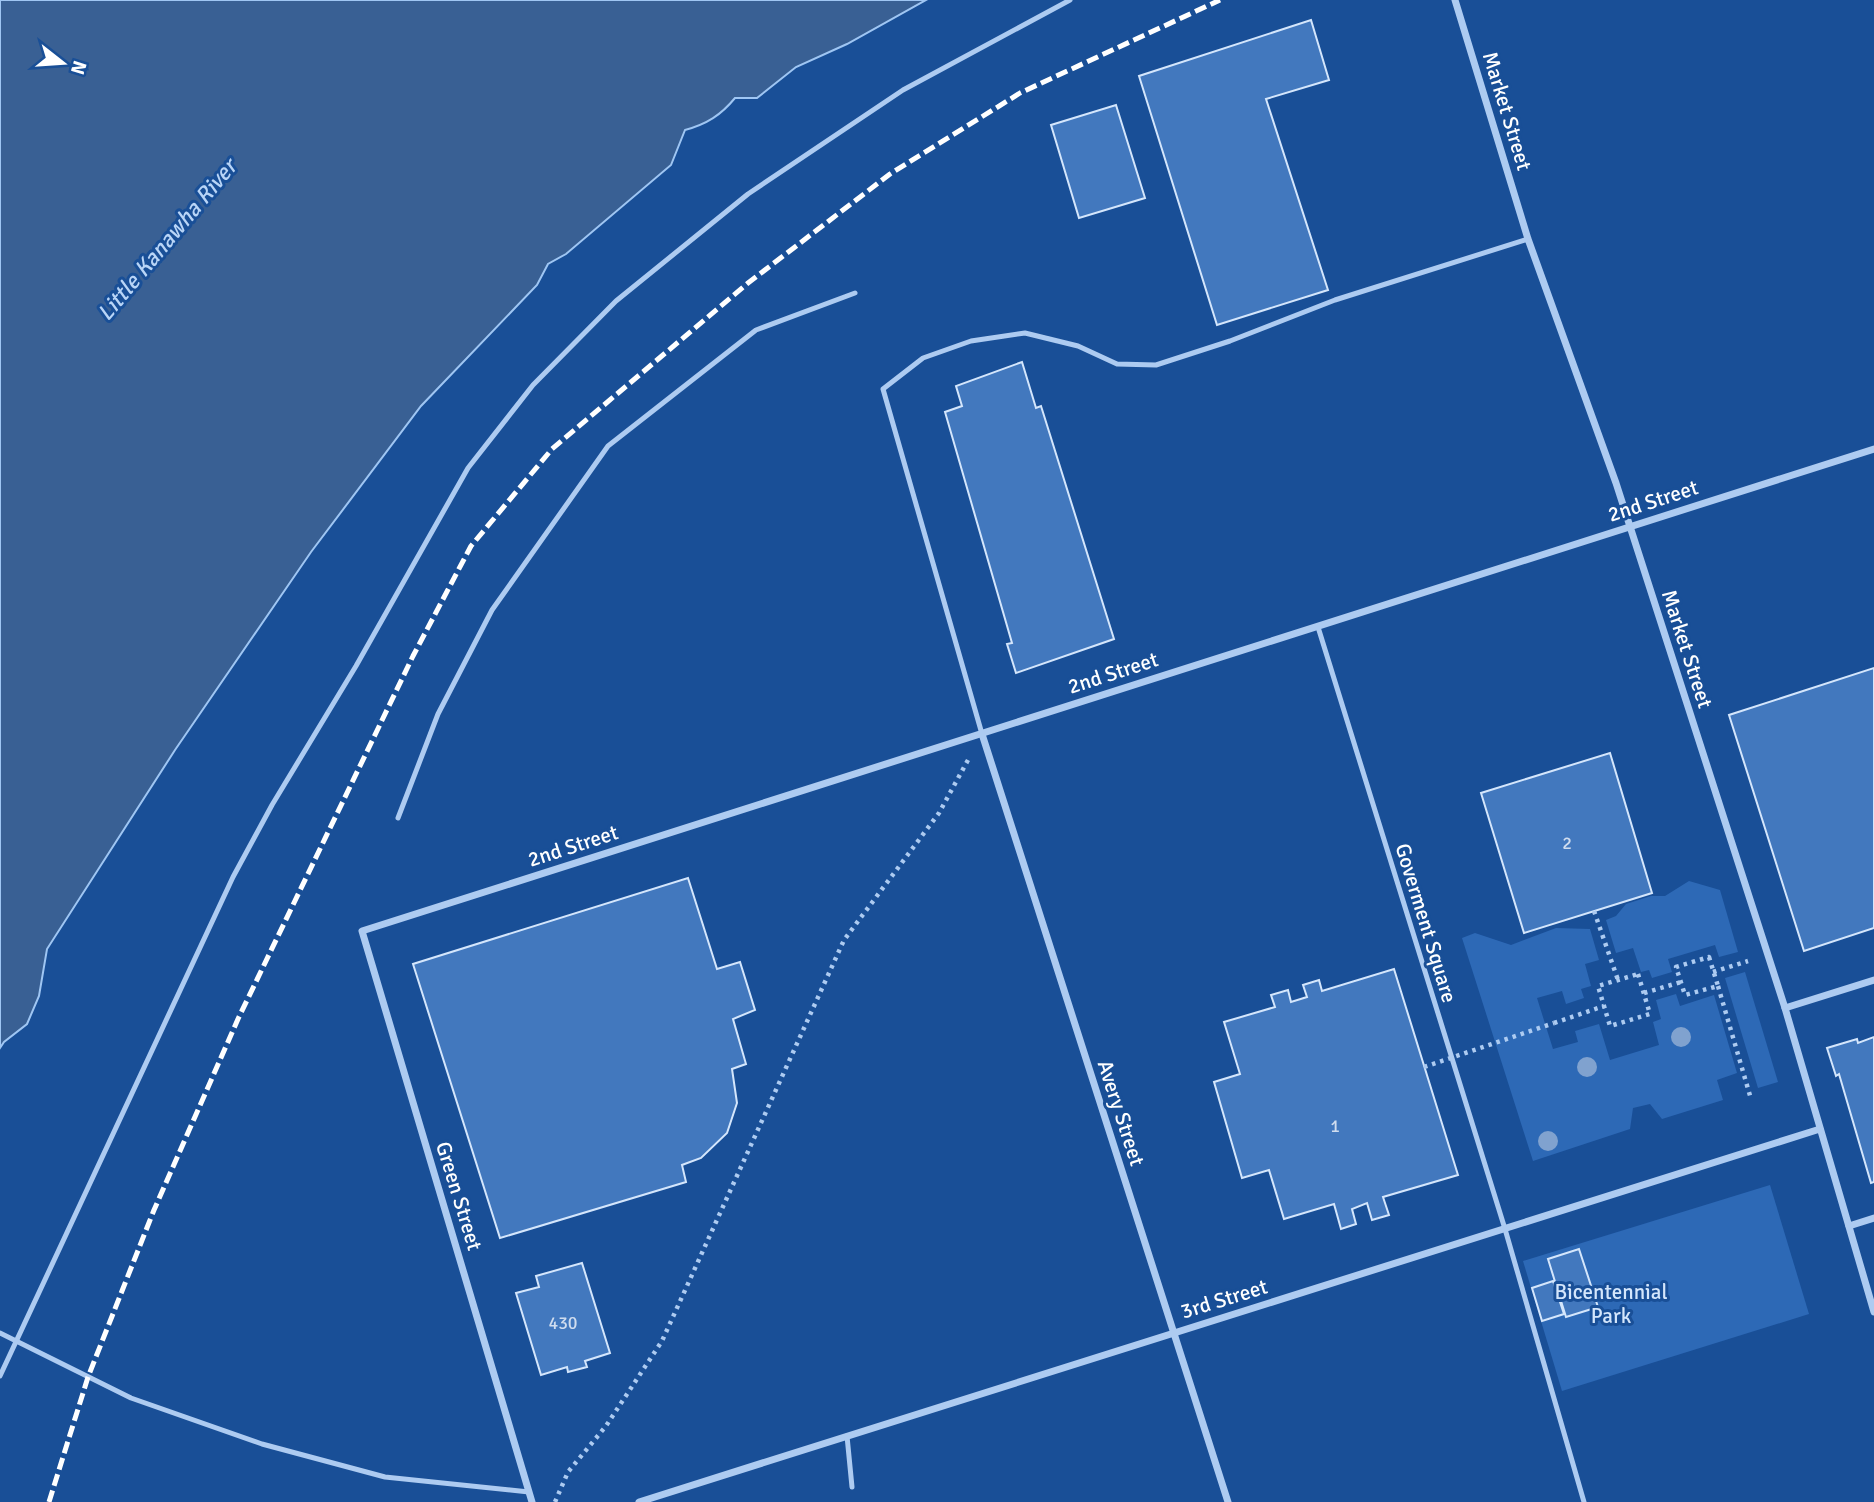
<svg xmlns="http://www.w3.org/2000/svg" width="1874" height="1502" font-family="Signika,sans-serif">
<rect width="100%" height="100%" fill="#194f97"/>
<g fill="#2d69b6">
<polygon points="1689,881 1720,890 1738,952 1719,957 1715,945 1668,959 1672,972 1652,978 1649,970 1641,972 1633,948 1616,953 1606,920 1616,916 1626,904 1651,896 1665,896"/>
<polygon points="1556,928 1590,929 1599,960 1585,964 1591,986 1581,989 1584,998 1566,1004 1562,991 1537,998 1553,1049 1578,1042 1575,1031 1599,1024 1610,1060 1659,1045 1653,1022 1661,1019 1656,1000 1676,994 1680,1006 1714,995 1737,1073 1717,1080 1723,1100 1662,1119 1650,1104 1633,1108 1630,1129 1533,1161 1462,938 1475,933 1511,945"/>
<polygon points="1745,972 1778,1082 1758,1088 1725,978"/>
<polygon points="1770,1185 1809,1314 1562,1391 1523,1261"/>
</g>
<path fill="#396094" stroke="#9fc6f3" stroke-width="2" d="M0 0H926L847 44 796 67 757 98H735C721 115 707 124 685 130L671 165 566 254 548 264 537 285 421 406 311 552 175 750 47 949 39 996 27 1024 4 1042 0 1048Z"/>
<g fill="#4278be" stroke="#d4e6fc" stroke-width="2">
<polygon points="1311,20 1329,80 1266,99 1328,290 1217,325 1139,76"/>
<polygon points="1116,105 1145,198 1079,218 1051,125"/>
<polygon points="1022,362 1036,408 1041,406 1114,639 1016,673 1007,644 1012,643 945,412 962,406 956,386"/>
<polygon points="1874,668 1874,928 1804,951 1729,715"/>
<polygon points="1610,753 1652,893 1524,933 1481,793"/>
<polygon points="688,878 717,969 740,962 755,1010 733,1019 746,1064 732,1069 737,1103 727,1133 701,1158 682,1165 686,1182 500,1238 413,964"/>
<polygon points="1394,969 1458,1175 1383,1197 1389,1215 1372,1220 1367,1203 1352,1209 1356,1224 1341,1229 1334,1204 1284,1219 1269,1170 1242,1178 1214,1082 1240,1074 1224,1022 1275,1007 1271,995 1288,990 1291,1002 1307,997 1303,985 1319,980 1322,991"/>
<polygon points="1874,1037 1874,1182 1871,1183 1839,1074 1836,1076 1827,1048 1857,1039 1858,1043"/>
<polygon points="1579,1249 1598,1307 1566,1317 1548,1259"/>
<polygon points="582,1263 610,1353 585,1361 587,1367 568,1372 567,1367 541,1375 516,1293 539,1287 536,1276"/>
<polygon points="1553,1281 1564,1314 1542,1321 1532,1288"/>
</g>
<g fill="none" stroke-linecap="round" stroke-linejoin="round">
<g stroke="#adcbf1" stroke-width="4.5" stroke-dasharray="3.5 5" stroke-linecap="butt">
<polyline points="1594,911 1618,980"/>
<polygon points="1709,957 1718,986 1685,995 1676,967"/>
<polyline points="1713,972 1748,961"/>
<polygon points="1638,974 1650,1014 1610,1026 1598,986"/>
<polyline points="1718,986 1751,1099"/>
<polyline points="1644,993 1681,982"/>
<polyline points="1554,1023 1604,1006"/>
<polyline points="555,1502 568,1472 606,1426 662,1341 844,940 939,813 968,760"/>
</g>
<g stroke="#adcbf1" stroke-width="5">
<polyline points="1318,627 1505,1229 1584,1502"/>
<polyline points="982,734 883,389 923,358 971,341 1025,333 1078,346 1117,364 1156,365 1230,341 1335,300 1528,239"/>
<polyline points="398,818 438,714 492,610 608,446 756,330 855,293"/>
<polyline points="0,1333 131,1398 262,1444 385,1477 529,1492"/>
<polyline points="0,1376 233,877 272,805 356,666 468,468 533,385 616,301 748,194 903,90 1070,0"/>
<polyline points="847,1436 852,1487"/>
</g>
<g stroke="#adcbf1" stroke-width="7">
<polyline points="1455,0 1528,239 1616,483 1785,1008 1874,1312"/>
<polyline points="982,734 1228,1502"/>
<polyline points="1785,1008 1874,980"/>
<polyline points="1849,1226 1874,1218"/>
<polyline points="532,1502 362,931 1874,449"/>
<polyline points="639,1502 1820,1129"/>
</g>
<polyline stroke="#fff" stroke-width="5" stroke-dasharray="12 5" stroke-linecap="butt" points="49,1502 88,1377 154,1210 238,1019 413,656 471,546 552,449 748,283 890,174 1020,93 1220,0"/>
<polyline stroke="#adcbf1" stroke-width="4.5" stroke-dasharray="3.5 5" stroke-linecap="butt" points="1424,1067 1554,1023"/>
</g>
<g fill="#80a2cf">
<circle cx="1681" cy="1037" r="10"/>
<circle cx="1587" cy="1067" r="10"/>
<circle cx="1548" cy="1141" r="10"/>
</g>
<g text-anchor="middle" dominant-baseline="central" stroke-width="6" stroke-linejoin="round" paint-order="stroke">
<g font-size="18" fill="#d0ddef">
<text x="1567" y="843">2</text>
<text x="1335" y="1126">1</text>
<text x="563" y="1323">430</text>
</g>
<g font-size="21" fill="#fff" stroke="#194f97">
<text transform="translate(1507 111) rotate(73)">Market Street</text>
<text transform="translate(1653 501) rotate(-18)">2nd Street</text>
<text transform="translate(1687 649) rotate(72)">Market Street</text>
<text transform="translate(1113 673) rotate(-18)">2nd Street</text>
<text transform="translate(573 846) rotate(-18)">2nd Street</text>
<text transform="translate(1426 923) rotate(73)">Goverment Square</text>
<text transform="translate(1121 1113) rotate(72)">Avery Street</text>
<text transform="translate(459 1196) rotate(73)">Green Street</text>
<text transform="translate(1224 1299) rotate(-17)">3rd Street</text>
</g>
<g font-size="21" fill="#d4e6fc" stroke="#194f97">
<text x="1611" y="1292">Bicentennial<tspan x="1611" dy="24">Park</tspan></text>
</g>
<g font-size="23" font-style="italic" fill="#b9d5f7" stroke="#194f97">
<text transform="translate(167 240) rotate(-50)">Little Kanawha River</text>
</g>
</g>
<g transform="translate(63 63) rotate(107)" stroke="#194f97" stroke-width="5" paint-order="stroke">
<path d="M0-5L12 26L0 18L-12 26Z" fill="#ffffff"/>
<text y="-10" font-size="19" font-weight="bold" text-anchor="middle" fill="#ffffff">N</text>
</g>
</svg>
